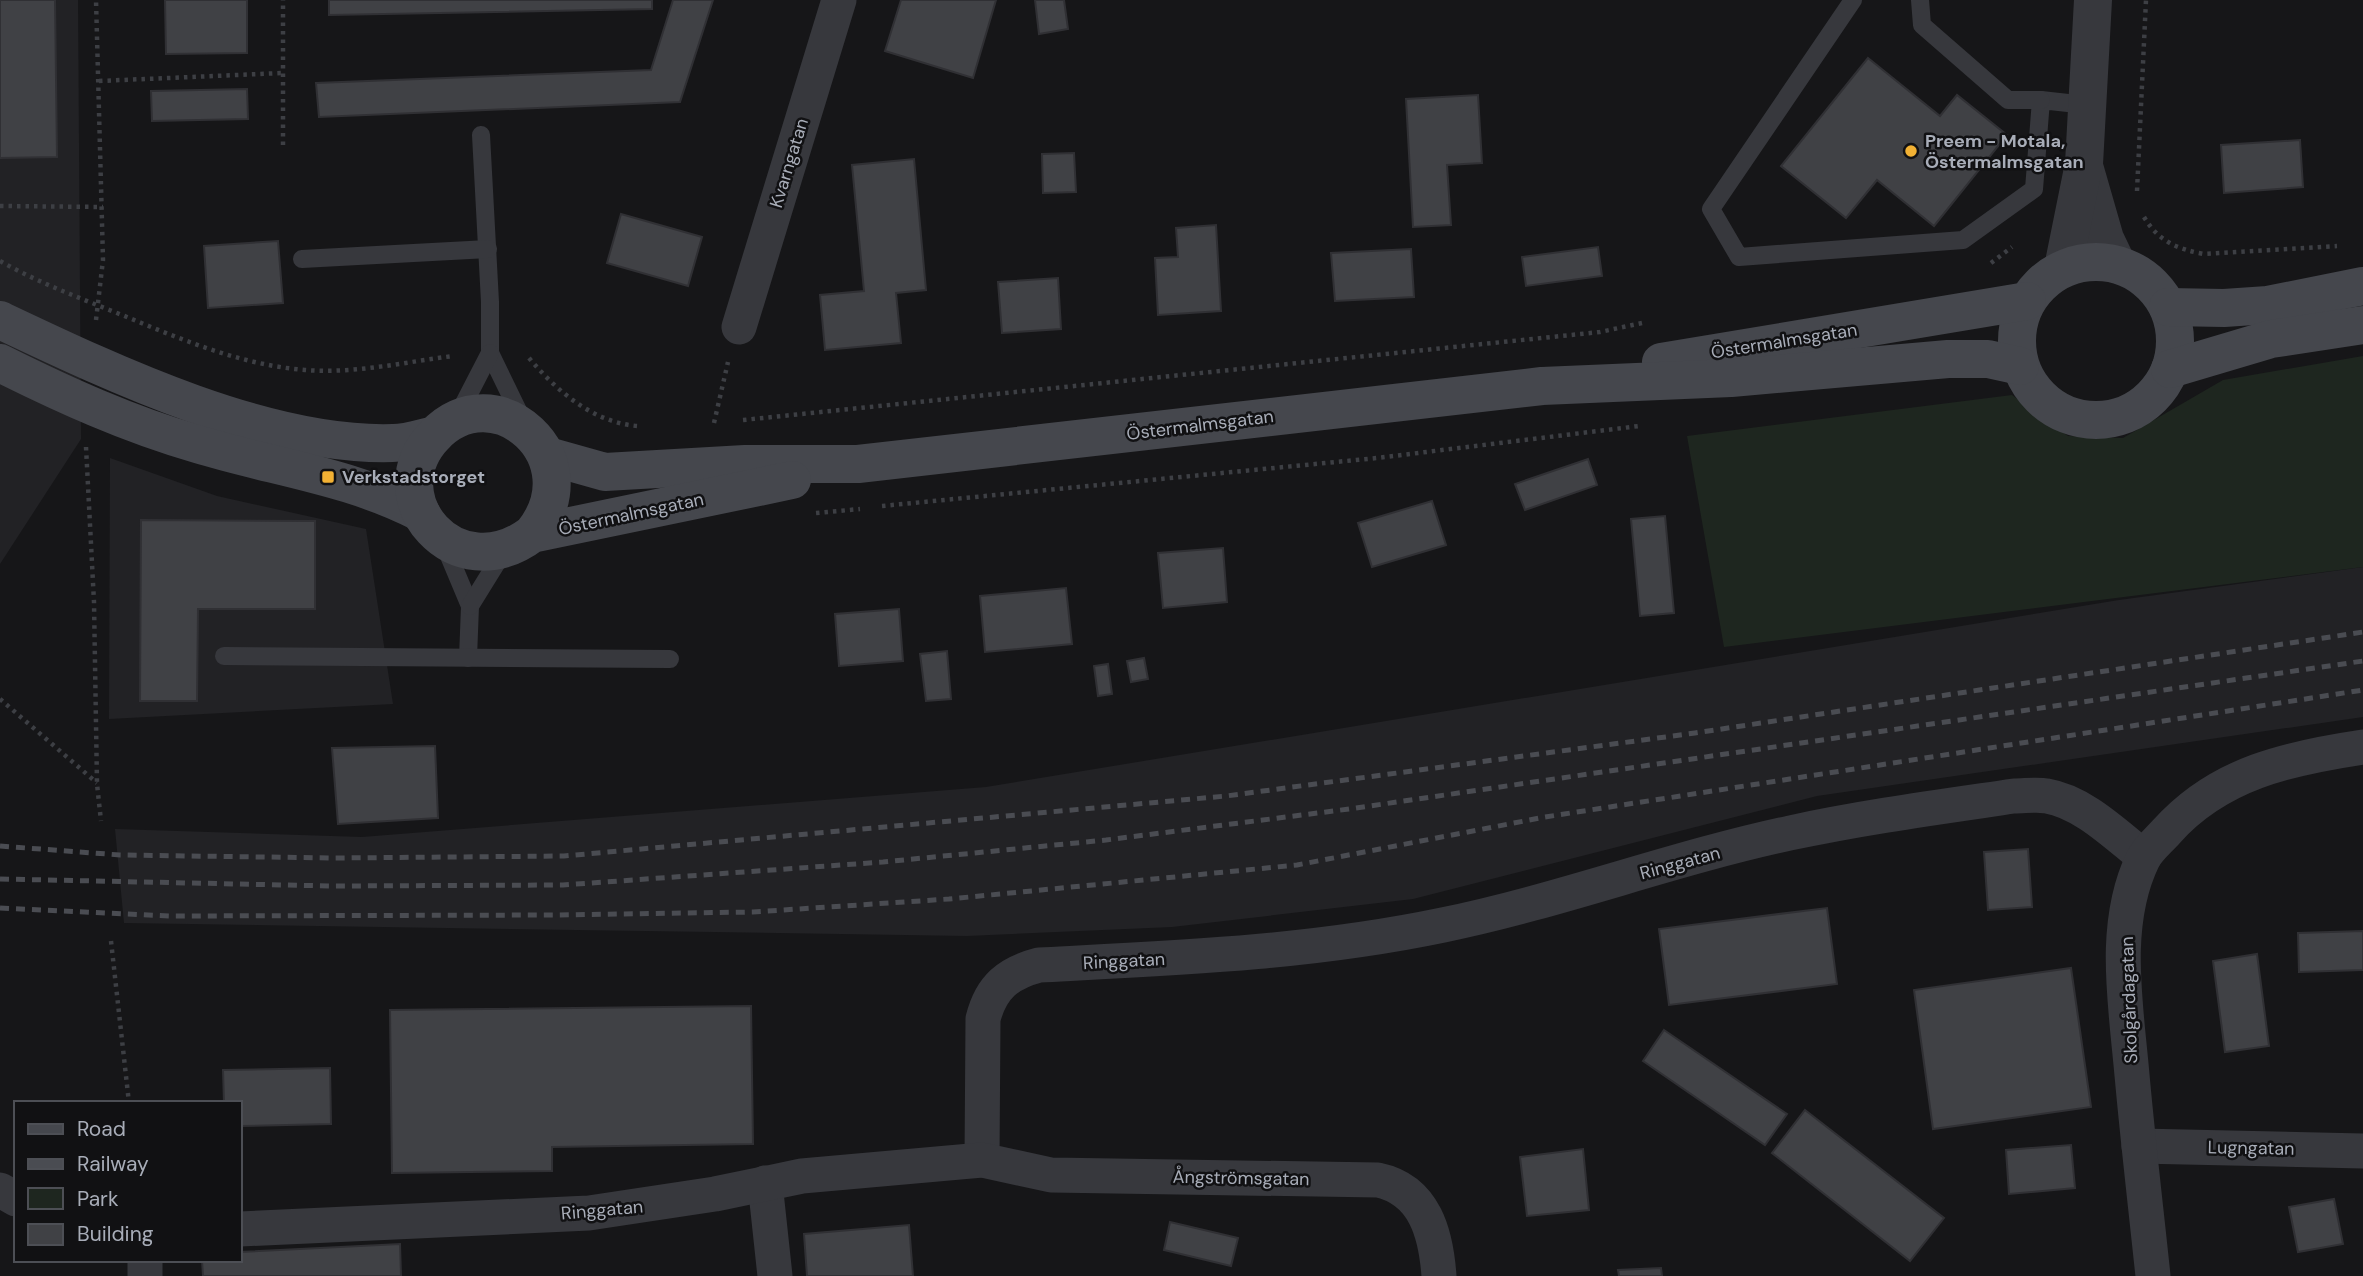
<svg xmlns="http://www.w3.org/2000/svg" width="2363" height="1276" font-family="'DM Sans',sans-serif">
<rect width="100%" height="100%" fill="#161618"/>
<g fill="#222225">
<polygon points="0,0 78,0 81,439 0,564"/>
<polygon points="110,458 217,496 366,529 393,704 109,719"/>
<polygon points="2363,567 2363,717 1817,796 1413,899 1172,927 967,936 124,923 115,829 362,837 986,787 2119,600"/>
</g>
<polygon fill="#1e261f" points="2363,356 2363,567 1724,647 1687,436 2012,395 2068,436 2123,438 2223,380"/>
<g fill="#404145" stroke="#303034" stroke-width="2">
<polygon points="0,0 55,0 57,157 0,158"/>
<polygon points="165,0 247,0 247,53 166,54"/>
<polygon points="329,0 652,0 652,9 329,15"/>
<polygon points="673,0 713,0 680,102 319,117 316,83 651,70"/>
<polygon points="901,0 996,0 973,78 885,51"/>
<polygon points="1035,0 1064,0 1068,29 1039,34"/>
<polygon points="1868,58 1940,116 1957,95 2007,135 1934,226 1877,180 1846,218 1781,166"/>
<polygon points="247,89 248,119 152,121 151,91"/>
<polygon points="1478,95 1482,163 1447,165 1451,225 1413,227 1406,99"/>
<polygon points="2300,140 2303,187 2224,193 2221,145"/>
<polygon points="1074,153 1076,192 1043,193 1042,154"/>
<polygon points="914,159 926,290 896,293 901,343 825,350 820,295 864,291 852,165"/>
<polygon points="621,214 702,237 688,286 607,263"/>
<polygon points="1216,225 1221,311 1158,315 1155,258 1178,257 1176,228"/>
<polygon points="278,241 283,303 208,308 204,246"/>
<polygon points="1598,247 1602,276 1526,286 1522,257"/>
<polygon points="1411,249 1414,297 1335,301 1331,253"/>
<polygon points="1058,278 1061,329 1002,333 998,282"/>
<polygon points="1588,459 1597,485 1525,510 1515,484"/>
<polygon points="1432,501 1446,545 1372,567 1358,523"/>
<polygon points="1665,516 1674,613 1640,616 1631,519"/>
<polygon points="141,520 315,521 315,609 198,609 197,701 140,701"/>
<polygon points="1223,548 1227,602 1163,608 1158,553"/>
<polygon points="1066,588 1072,644 985,652 980,596"/>
<polygon points="899,609 903,661 839,666 835,614"/>
<polygon points="947,651 951,699 926,701 920,654"/>
<polygon points="1144,658 1148,679 1131,682 1127,661"/>
<polygon points="1108,664 1112,694 1098,696 1094,666"/>
<polygon points="435,746 438,818 338,824 332,748"/>
<polygon points="2028,849 2032,907 1988,910 1984,852"/>
<polygon points="1827,908 1837,984 1669,1005 1659,929"/>
<polygon points="2363,931 2363,970 2299,972 2298,933"/>
<polygon points="2257,954 2269,1046 2225,1052 2213,961"/>
<polygon points="2071,968 2091,1107 1933,1129 1914,990"/>
<polygon points="751,1006 753,1144 552,1147 552,1171 392,1173 390,1010"/>
<polygon points="1664,1030 1787,1114 1765,1145 1643,1061"/>
<polygon points="330,1068 331,1124 240,1126 240,1103 224,1103 223,1070"/>
<polygon points="1805,1110 1944,1218 1910,1261 1772,1153"/>
<polygon points="2071,1145 2075,1188 2009,1194 2006,1150"/>
<polygon points="1583,1149 1589,1210 1527,1216 1520,1157"/>
<polygon points="2334,1199 2343,1244 2298,1252 2289,1207"/>
<polygon points="1170,1222 1238,1238 1231,1266 1164,1250"/>
<polygon points="909,1225 913,1276 807,1276 804,1234"/>
<polygon points="400,1244 401,1276 203,1276 202,1260 240,1260 240,1252"/>
<polygon points="1661,1268 1662,1276 1619,1276 1618,1270"/>
</g>
<g fill="none" stroke-linecap="round" stroke-linejoin="round">
<g stroke="#3d3f44" stroke-width="4.5" stroke-dasharray="3.5 5" stroke-linecap="butt">
<polyline points="99,81 283,73"/>
<polyline points="283,145 283,0"/>
<polyline points="2137,191 2146,0"/>
<polyline points="0,206 103,207"/>
<path d="M2144 217C2158 241 2177 249 2204 254L2337 246"/>
<path d="M0 261C39 283 80 298 122 315 180 339 241 365 305 370 354 374 405 362 453 356"/>
<polyline points="1991,263 2012,247"/>
<polyline points="96,320 103,260 96,0"/>
<path d="M529 358C557 391 592 422 637 426"/>
<polyline points="743,420 1600,332 1642,323"/>
<polyline points="714,423 728,362"/>
<polyline points="86,447 94,602 97,784 101,821"/>
<polyline points="882,506 1377,458 1639,426"/>
<polyline points="816,513 860,509"/>
<polyline points="0,699 97,783"/>
<polyline points="111,941 129,1103"/>
</g>
<g stroke="#37383d" stroke-width="18">
<polyline points="1853,0 1711,209 1739,257 1963,240 2034,189 2041,100 2086,105"/>
<polyline points="1920,0 1922,25 2008,100 2041,100"/>
<polyline points="481,135 490,302 490,353 523,421"/>
<polyline points="302,259 488,249"/>
<polyline points="458,415 490,353"/>
<polyline points="444,544 470,606 468,658"/>
<polyline points="470,606 504,551"/>
<polyline points="224,656 670,659"/>
</g>
<g stroke="#37383d" stroke-width="35">
<polyline points="739,327 839,0"/>
<polyline points="2139,1146 2363,1151"/>
<path d="M982 1160 983 1019C991 987 1008 973 1039 965 1175 958 1309 953 1443 925 1560 901 1673 858 1790 833 1864 817 1939 807 2014 796 2025 796 2037 794 2047 796 2083 802 2116 835 2144 857"/>
<polyline points="765,1183 775,1276"/>
<polyline points="0,1190 16,1199"/>
<path d="M240 1229 589 1213 715 1194 802 1176 982 1160 1051 1175 1378 1180C1425 1190 1436 1234 1439 1276"/>
<polyline points="145,1260 145,1276"/>
<path d="M2153 1276C2146 1209 2138 1142 2132 1075 2126 1005 2111 925 2143 859 2148 849 2159 840 2167 831 2219 773 2289 758 2363 747"/>
</g>
<g stroke="#37383d" stroke-width="38">
<polyline points="2084,166 2105,239 2117,264"/>
<polyline points="2063,268 2084,164 2093,0"/>
</g>
<g stroke="#45474d" stroke-width="38">
<circle cx="2096" cy="341" r="79"/>
<polyline points="2168,307 2224,308 2268,305 2363,286"/>
<path d="M0 320C112 373 267 447 393 443 407 443 421 438 435 435"/>
<polyline points="1661,362 2027,301"/>
<path d="M0 363C64 395 128 424 197 444 272 467 350 476 421 513"/>
<polyline points="2170,369 2271,339 2363,325"/>
<polyline points="548,456 605,472 745,464 858,464 1542,386 1731,378 1948,359 1988,359 2020,366"/>
<path d="M532 534C594 459 495 371 434 436 376 498 456 591 532 534L792 480"/>
</g>
<g stroke="#4a4c52" stroke-width="5" stroke-dasharray="9 7" stroke-linecap="butt">
<polyline points="0,846 120,855 335,858 564,856 1226,796 1695,733 2363,632"/>
<polyline points="0,879 333,886 563,885 883,862 1106,840 1349,809 2363,661"/>
<polyline points="0,908 169,916 558,915 753,912 949,899 1297,865 1545,817 2363,690"/>
</g>
</g>
<g fill="#f2b134" stroke="#111113" stroke-width="2.5">
<circle cx="1911" cy="151" r="7"/>
<rect x="321" y="470" width="14" height="14" rx="3.5"/>
</g>
<g text-anchor="middle" dominant-baseline="central" stroke-width="5" stroke-linejoin="round" paint-order="stroke">
<g font-size="18" font-weight="bold" fill="#a8adb8" stroke="#111113" text-anchor="start">
<text x="1925" y="141">Preem - Motala,<tspan x="1925" dy="21">Östermalmsgatan</tspan></text>
<text x="342" y="477">Verkstadstorget</text>
</g>
<g font-size="18" fill="#a8adb8" stroke="#111113">
<text transform="translate(789 163) rotate(-73)">Kvarngatan</text>
<text transform="translate(1784 341) rotate(-9)">Östermalmsgatan</text>
<text transform="translate(1200 425) rotate(-7)">Östermalmsgatan</text>
<text transform="translate(631 514) rotate(-12)">Östermalmsgatan</text>
<text transform="translate(1680 863) rotate(-15)">Ringgatan</text>
<text transform="translate(1124 961) rotate(-3)">Ringgatan</text>
<text transform="translate(2129 1000) rotate(-92)">Skolgårdagatan</text>
<text transform="translate(2251 1148) rotate(1)">Lugngatan</text>
<text transform="translate(1241 1178) rotate(1)">Ångströmsgatan</text>
<text transform="translate(602 1210) rotate(-5)">Ringgatan</text>
</g>
</g>
<rect x="14" y="1101" width="228" height="161" fill="#111113" stroke="#4d4f55" stroke-width="2"/>
<rect x="28" y="1124" width="35" height="10" fill="#45474d" stroke="#4d4f55" stroke-width="2"/>
<text x="77" y="1136" font-size="21" fill="#a8adb8">Road</text>
<rect x="28" y="1159" width="35" height="10" fill="#4a4c52" stroke="#4d4f55" stroke-width="2"/>
<text x="77" y="1171" font-size="21" fill="#a8adb8">Railway</text>
<rect x="28" y="1188" width="35" height="21" fill="#1e261f" stroke="#4d4f55" stroke-width="2"/>
<text x="77" y="1206" font-size="21" fill="#a8adb8">Park</text>
<rect x="28" y="1224" width="35" height="21" fill="#404145" stroke="#4d4f55" stroke-width="2"/>
<text x="77" y="1241" font-size="21" fill="#a8adb8">Building</text>
</svg>
